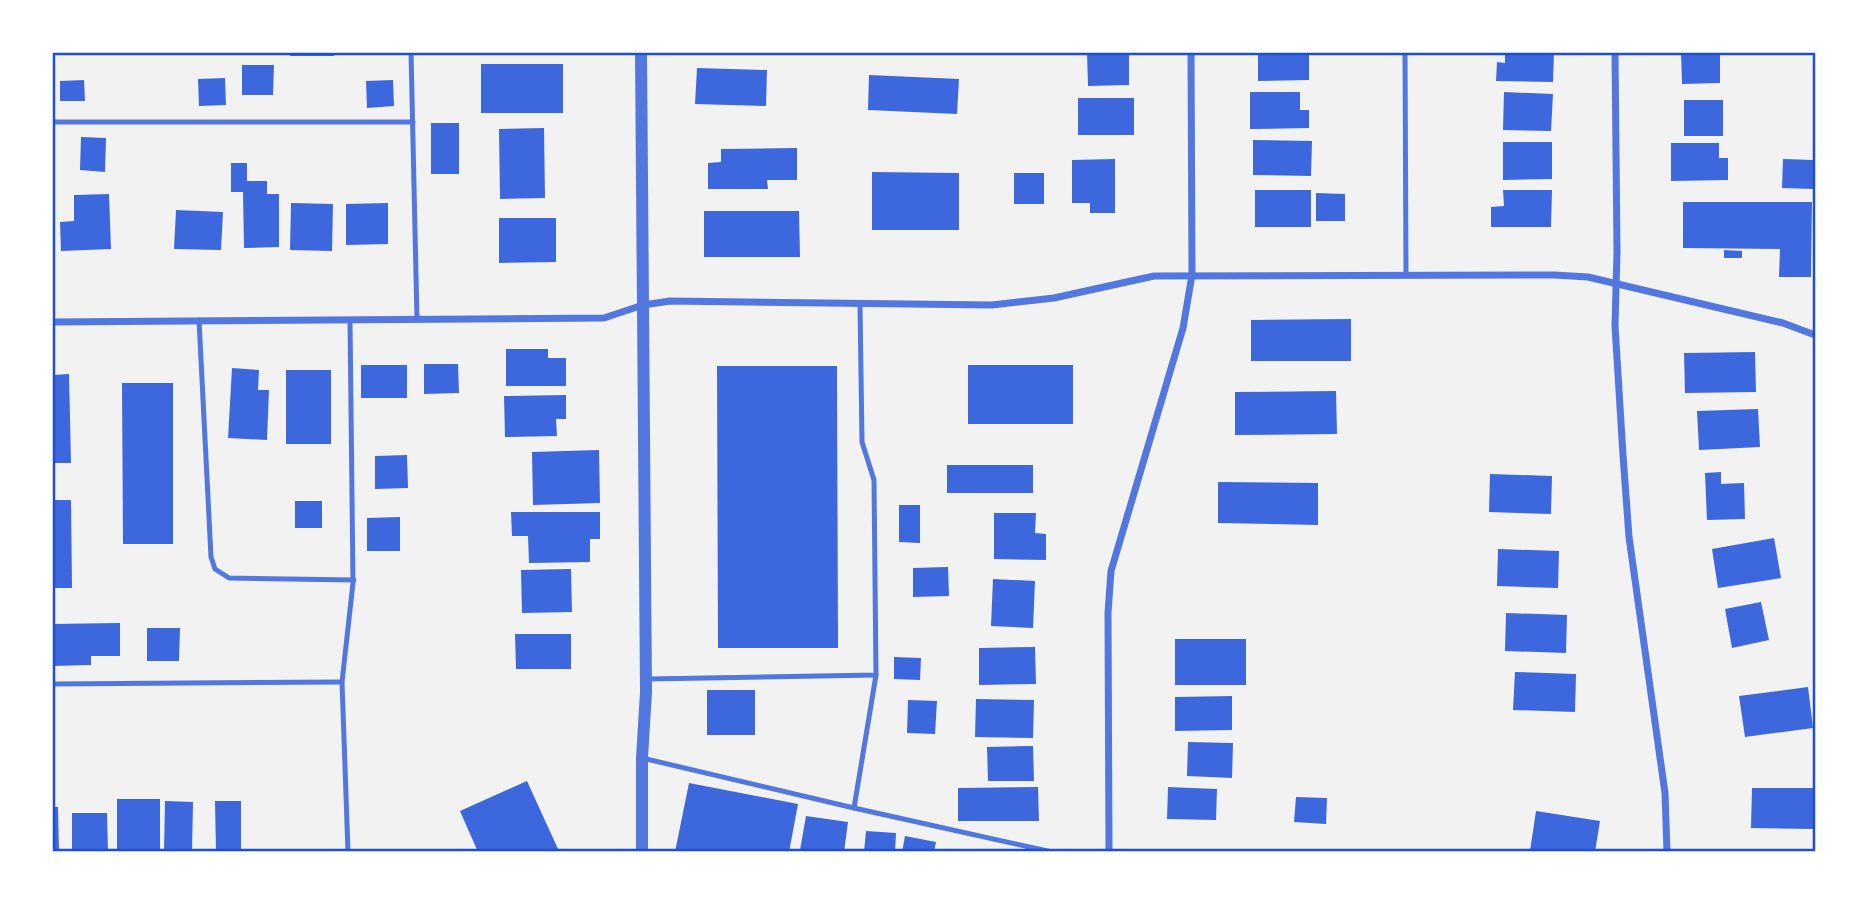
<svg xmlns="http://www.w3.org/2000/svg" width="1868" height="904" font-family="Ubuntu,sans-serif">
<rect width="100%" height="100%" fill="#f2f2f2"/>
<g fill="#3d67dc">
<rect x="290" y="52" width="44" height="4"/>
<polygon points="1087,52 1129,52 1129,85 1088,86"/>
<polygon points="1258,52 1309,52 1309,80 1258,81"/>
<polygon points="1505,52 1554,52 1553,82 1496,81 1497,62 1505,63"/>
<polygon points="1681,52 1720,52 1720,83 1682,84"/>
<rect x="481" y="64" width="82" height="49"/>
<polygon points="242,65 274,65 273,95 242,95"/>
<polygon points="697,68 767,70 766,106 695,104"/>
<polygon points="869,75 959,79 957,114 868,110"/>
<polygon points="225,78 226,105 199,106 198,79"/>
<polygon points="84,80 85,101 60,101 60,81"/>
<polygon points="393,80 394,106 367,108 366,81"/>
<polygon points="1250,92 1300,92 1300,110 1309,110 1309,128 1250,129"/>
<polygon points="1504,92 1553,94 1551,131 1503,130"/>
<rect x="1078" y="98" width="56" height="37"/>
<rect x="1684" y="100" width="39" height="36"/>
<rect x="431" y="123" width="28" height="51"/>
<polygon points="544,128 545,198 500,199 499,129"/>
<polygon points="81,137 106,138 105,172 80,170"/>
<polygon points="1253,140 1312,141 1311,176 1253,175"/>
<polygon points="1503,142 1552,142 1552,179 1503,180"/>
<polygon points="1671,143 1719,143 1719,158 1728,158 1728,180 1671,181"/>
<polygon points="797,148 797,180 767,180 768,189 708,189 708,163 721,162 721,149"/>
<polygon points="1115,159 1115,213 1090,213 1090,203 1072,203 1072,160"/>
<polygon points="1783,159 1813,160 1813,189 1782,188"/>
<polygon points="231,163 247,163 247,181 267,181 267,194 279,194 279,247 244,248 243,192 231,192"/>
<polygon points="872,172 959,173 959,230 872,230"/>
<rect x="1014" y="173" width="30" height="31"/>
<rect x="1255" y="190" width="56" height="37"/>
<polygon points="1503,190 1552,190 1551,227 1491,227 1491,207 1504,206"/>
<polygon points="1316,193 1345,194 1345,221 1316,221"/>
<polygon points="109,194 111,249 61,251 60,222 74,221 74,195"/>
<polygon points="1683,202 1812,202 1811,277 1779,277 1780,249 1683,248"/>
<polygon points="291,203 333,204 332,251 290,250"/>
<polygon points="388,203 388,244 346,245 346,204"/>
<polygon points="176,210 223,212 221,250 174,249"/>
<polygon points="704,211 799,211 800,257 704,257"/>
<polygon points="499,218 556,218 556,262 499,263"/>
<polygon points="1724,250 1742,251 1742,258 1724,258"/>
<polygon points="1351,319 1351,361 1251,361 1251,320"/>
<polygon points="506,349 548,349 548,358 566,358 566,386 506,386"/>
<polygon points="1755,352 1756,392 1685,393 1684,353"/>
<polygon points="424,364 458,364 459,393 424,394"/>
<rect x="361" y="365" width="46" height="33"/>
<rect x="968" y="365" width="105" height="59"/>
<polygon points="717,366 837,366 838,648 718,648"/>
<polygon points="232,368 259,370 258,390 269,390 267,440 228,438"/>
<rect x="286" y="370" width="45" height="74"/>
<polygon points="69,374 71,463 52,463 52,375"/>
<polygon points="122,383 173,383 173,544 123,544"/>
<polygon points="1336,391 1337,434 1235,435 1235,392"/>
<polygon points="566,395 566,419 556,419 557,436 505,437 504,396"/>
<polygon points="1758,409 1760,447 1699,450 1697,411"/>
<polygon points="599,450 600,503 533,505 532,452"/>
<polygon points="407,455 408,488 375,489 375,456"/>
<rect x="947" y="465" width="86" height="28"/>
<polygon points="1721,472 1721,484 1744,483 1745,519 1707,520 1705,473"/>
<polygon points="1490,474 1552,476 1551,514 1489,512"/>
<polygon points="1218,482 1318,483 1318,525 1218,523"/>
<polygon points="52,500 71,500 72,588 52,588"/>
<rect x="295" y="501" width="27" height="27"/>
<polygon points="899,505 920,505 920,543 899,542"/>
<polygon points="511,512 600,512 600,539 590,539 590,562 529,563 528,536 512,536"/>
<polygon points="994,513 1036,513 1035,533 1046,534 1046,560 994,559"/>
<polygon points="400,517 400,551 367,551 367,518"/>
<polygon points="1774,538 1781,578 1718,588 1712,549"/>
<polygon points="1498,549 1559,551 1558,588 1497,586"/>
<polygon points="948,567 949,596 913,597 913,568"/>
<polygon points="571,569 572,612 522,613 521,570"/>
<polygon points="993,579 1035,581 1033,628 991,626"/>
<polygon points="1761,602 1769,640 1732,648 1725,609"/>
<polygon points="1506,613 1567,615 1566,653 1505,651"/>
<polygon points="120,623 120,656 91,656 91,665 52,666 52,624"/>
<polygon points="147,628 180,628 179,661 147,661"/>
<polygon points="515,634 571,634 571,669 516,669"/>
<rect x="1175" y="639" width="71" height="46"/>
<polygon points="1035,647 1036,684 979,685 979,648"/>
<polygon points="894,657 921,658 920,680 894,679"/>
<polygon points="1515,672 1576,674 1575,712 1513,710"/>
<polygon points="1808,687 1813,728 1745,737 1739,696"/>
<rect x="707" y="690" width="48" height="45"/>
<polygon points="1232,696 1232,730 1175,731 1175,697"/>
<polygon points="976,699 1034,700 1033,738 975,737"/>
<polygon points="908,700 937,701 935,734 907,733"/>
<polygon points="1188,742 1233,743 1232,778 1187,776"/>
<polygon points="1033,746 1034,781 988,781 987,747"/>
<polygon points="527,781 558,849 553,852 478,852 460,811"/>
<polygon points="689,783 798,804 789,852 675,852"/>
<polygon points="1038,787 1039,821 958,821 958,788"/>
<polygon points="1168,787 1217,789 1216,820 1167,819"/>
<polygon points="1752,788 1815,788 1815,829 1751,828"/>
<polygon points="1296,797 1327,798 1326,824 1294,822"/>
<rect x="117" y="799" width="43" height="53"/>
<polygon points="165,801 193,802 192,852 164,852"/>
<polygon points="215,801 241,801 241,852 216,852"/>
<polygon points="52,807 58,807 59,852 52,852"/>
<polygon points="1536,811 1600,821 1595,852 1530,851"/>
<polygon points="72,813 107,813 108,852 72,852"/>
<polygon points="806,816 848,822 844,852 800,850"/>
<polygon points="866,831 896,833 895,852 864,852"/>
<polygon points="905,836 936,842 934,852 902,852"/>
</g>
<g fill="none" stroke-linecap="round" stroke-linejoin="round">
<g stroke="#5277de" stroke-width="5">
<polyline points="411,52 417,319"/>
<polyline points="1405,52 1406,275"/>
<polyline points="52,122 413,122"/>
<polyline points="199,320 211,557 215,569 229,578 354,580"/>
<polyline points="647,679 876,675 874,480 862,442 860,304"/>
<polyline points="52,684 342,682"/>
<polyline points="642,758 854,808 1052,852"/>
<polyline points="854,808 876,675"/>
<polyline points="348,852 342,682 353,583 350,320"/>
</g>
<g stroke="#5277de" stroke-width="7">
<polyline points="1615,52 1617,252 1615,326 1623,455 1629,537 1665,793 1667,852"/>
<polyline points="52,322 604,318 643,305 670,301 992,305 1054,298 1154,276 1554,275 1588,277 1783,323 1815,335"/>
<polyline points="1109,852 1108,613 1111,571 1183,328 1192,275 1191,52"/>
</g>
<polyline stroke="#5277de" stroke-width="12" points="641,52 646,692 642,758 642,852"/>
</g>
<rect width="1868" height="904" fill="none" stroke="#ffffff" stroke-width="108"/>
<rect x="54" y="54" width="1760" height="796" fill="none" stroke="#1d4ed8" stroke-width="2.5"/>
</svg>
